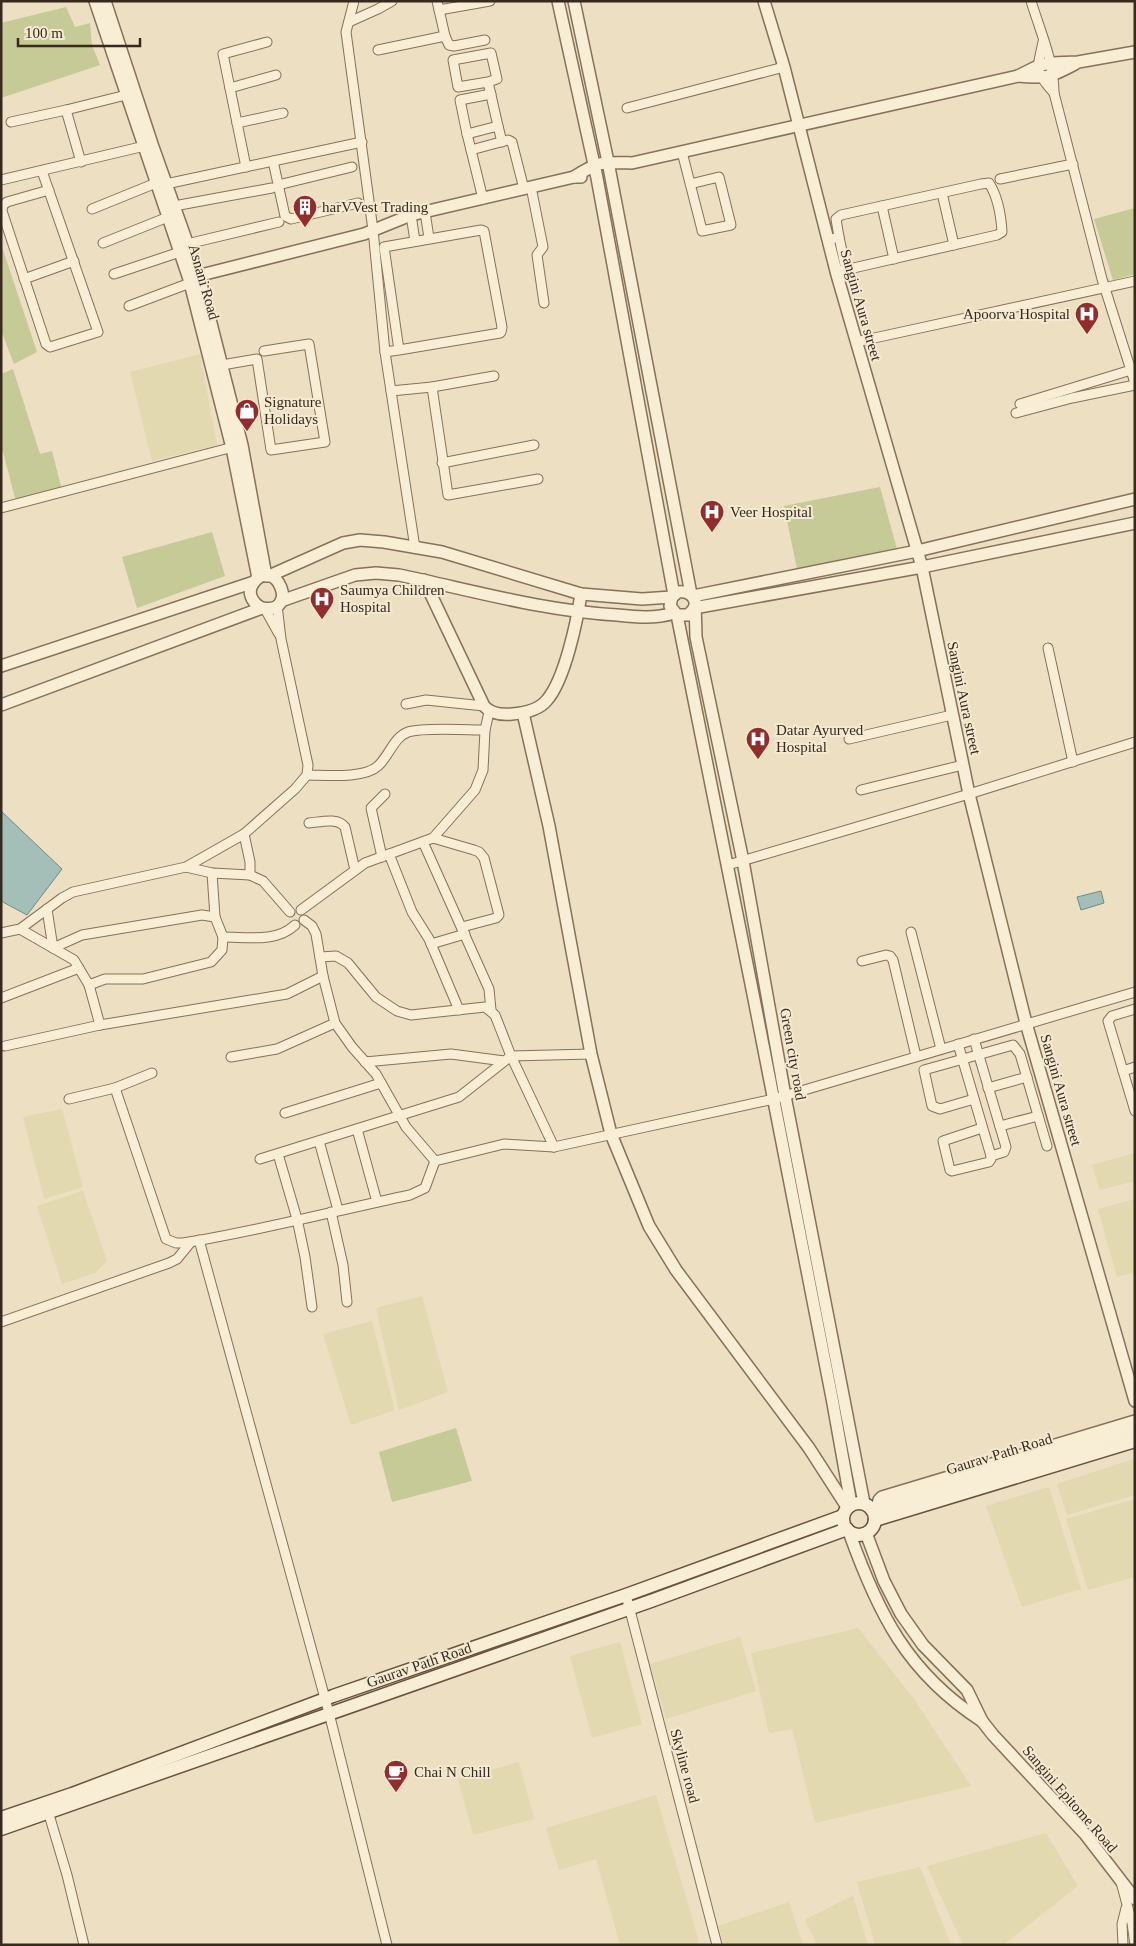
<svg xmlns="http://www.w3.org/2000/svg" width="1136" height="1946" font-family="Georgia,serif">
<rect width="100%" height="100%" fill="#eddfc2"/>
<g fill="#e2d9b0">
<polygon points="200,354 217,445 152,461 130,372"/>
<polygon points="62,1109 83,1187 44,1199 23,1117"/>
<polygon points="1135,1153 1135,1181 1100,1190 1092,1165"/>
<polygon points="83,1191 107,1261 95,1273 62,1284 37,1206"/>
<polygon points="1135,1199 1135,1272 1117,1277 1098,1209"/>
<polygon points="422,1296 448,1392 399,1410 376,1308"/>
<polygon points="372,1321 395,1410 351,1425 323,1334"/>
<polygon points="1133,1459 1135,1465 1135,1495 1067,1515 1057,1484"/>
<polygon points="1049,1487 1081,1589 1022,1607 986,1506"/>
<polygon points="1135,1499 1135,1577 1088,1590 1066,1519"/>
<polygon points="858,1628 914,1699 971,1786 815,1823 792,1729 769,1733 751,1653"/>
<polygon points="740,1637 756,1691 666,1719 650,1664"/>
<polygon points="620,1642 642,1724 592,1738 570,1656"/>
<polygon points="519,1762 534,1819 473,1835 458,1779"/>
<polygon points="656,1795 699,1942 691,1945 620,1945 596,1859 559,1870 546,1828"/>
<polygon points="1046,1833 1078,1886 1003,1945 963,1945 927,1866"/>
<polygon points="920,1867 951,1945 875,1945 857,1882"/>
<polygon points="853,1895 868,1945 817,1945 805,1920"/>
<polygon points="789,1902 803,1945 724,1945 718,1926"/>
</g>
<g fill="#c5ca96">
<polygon points="66,7 75,27 90,23 92,45 100,65 1,98 1,23"/>
<polygon points="1135,208 1135,274 1113,280 1094,219"/>
<polygon points="1,244 37,352 14,364 1,330"/>
<polygon points="13,369 40,454 52,451 62,490 16,502 1,444 1,374"/>
<polygon points="880,487 897,549 797,569 784,506"/>
<polygon points="212,532 225,576 137,608 122,557"/>
<polygon points="456,1428 472,1481 392,1502 379,1452"/>
</g>
<g fill="#a4bfb7" stroke="#6c8d84">
<polygon points="1,811 62,869 27,915 1,901"/>
<polygon points="1101,891 1104,903 1081,910 1077,897"/>
</g>
<g fill="none" stroke-linecap="round" stroke-linejoin="round">
<defs>
<g id="minor">
<polyline points="354,1 346,32 373,230 385,352 415,548"/>
<path d="M1031 1C1040 31 1054 61 1054 93L1102 279 1135 383"/>
<polyline points="439,10 490,1"/>
<polyline points="349,22 378,9 392,1"/>
<polyline points="445,36 449,45 454,46 485,40"/>
<path d="M1043 42C1037 70 1034 71 1054 93"/>
<polyline points="378,50 445,36 437,1"/>
<polyline points="488,82 497,79 491,53 453,60 458,87 488,82 498,126"/>
<polyline points="230,88 276,75"/>
<polyline points="627,108 784,67"/>
<polyline points="66,110 126,95"/>
<polyline points="11,122 66,110 81,162"/>
<polyline points="237,123 283,113"/>
<polyline points="467,134 460,100 491,94"/>
<polyline points="471,150 467,134 498,126 502,142"/>
<polyline points="682,152 702,230 702,231 731,225 719,177 690,184"/>
<polyline points="273,161 285,216 291,219 358,203"/>
<polyline points="246,167 223,54 267,42"/>
<polyline points="42,171 98,332 50,347 46,344 2,211 3,205 7,202 49,190"/>
<polyline points="1000,179 1073,164"/>
<polyline points="1,180 149,145"/>
<polyline points="166,184 362,142"/>
<polyline points="278,185 352,167"/>
<polyline points="531,187 543,247 537,255 544,303"/>
<polyline points="942,193 954,245"/>
<polyline points="483,199 471,150 508,140 512,142 524,189"/>
<polyline points="174,206 272,188"/>
<polyline points="882,206 894,259"/>
<polyline points="92,209 156,183"/>
<polyline points="425,212 429,238"/>
<polyline points="411,215 415,241"/>
<polyline points="839,237 846,270"/>
<path d="M828 240 839 237 836 219 841 215 981 184 989 183C998 197 1001 215 1002 232L997 235 836 272"/>
<polyline points="103,243 168,217"/>
<polyline points="187,244 279,222"/>
<polyline points="114,274 180,252"/>
<polyline points="24,279 74,261"/>
<polyline points="129,306 190,283"/>
<polyline points="856,342 1135,281"/>
<polyline points="385,352 399,350 500,333 501,332 502,327 484,231 481,230 384,247 399,350"/>
<polyline points="222,365 257,359 271,450 325,442 309,344 264,351"/>
<polyline points="432,387 448,495 538,479"/>
<polyline points="391,391 432,387 494,376"/>
<polyline points="1020,404 1131,370"/>
<polyline points="1016,413 1072,398 1135,385"/>
<polyline points="442,463 534,445"/>
<polyline points="1,508 237,446"/>
<polyline points="265,609 279,634"/>
<polyline points="1048,648 1073,762"/>
<polyline points="406,704 426,700 484,706"/>
<polyline points="849,739 952,715"/>
<path d="M307 775C325 775 364 779 378 766 389 756 394 737 408 732 423 727 468 730 485 730"/>
<polyline points="861,790 963,765"/>
<path d="M309 823C321 822 337 817 345 827L355 870"/>
<polyline points="244,834 250,862 250,875 263,881 290,912"/>
<polyline points="433,838 474,850 479,852 484,858 499,915 496,918 462,927"/>
<polyline points="423,842 489,989 491,1010"/>
<polyline points="389,854 412,912 429,939 459,1010"/>
<polyline points="382,857 371,808 385,794"/>
<polyline points="728,865 969,794 1135,742"/>
<polyline points="186,867 212,873 250,875"/>
<polyline points="212,873 215,917"/>
<polyline points="47,909 53,948 82,935 202,915 215,917 223,937 222,950 211,962 143,979 105,979 89,985"/>
<polyline points="301,910 365,863 433,838 475,790 483,770 485,730 489,712"/>
<polyline points="304,920 312,926 316,934 323,976 335,1023 352,1047 376,1074 406,1127 435,1161"/>
<polyline points="20,929 74,960 89,985 100,1025"/>
<polyline points="911,932 941,1049"/>
<polyline points="1,933 20,929 62,898 73,892 186,867 244,834 295,789 307,775 308,765 281,639 277,605"/>
<path d="M223 937C247 937 276 943 295 925"/>
<polyline points="431,944 465,934"/>
<polyline points="320,957 336,956 348,963 376,997 397,1011 411,1015 485,1007 495,1015 511,1056 554,1147"/>
<polyline points="862,961 886,955 890,956 893,960 916,1056"/>
<polyline points="1,998 79,968"/>
<polyline points="1135,1009 1112,1016 1108,1021 1135,1111"/>
<polyline points="974,1039 1006,1147 1004,1152 991,1156"/>
<polyline points="958,1044 991,1156 991,1159 989,1162 952,1171 950,1170 943,1141 982,1128"/>
<polyline points="5,1046 100,1025 287,994 323,976"/>
<polyline points="231,1057 277,1049 335,1023"/>
<polyline points="365,1062 451,1054 504,1061"/>
<polyline points="1123,1071 1135,1067"/>
<polyline points="115,1088 152,1073"/>
<polyline points="988,1088 1027,1077"/>
<path d="M69 1099 115 1088 166 1239 176 1243H183C259 1231 334 1211 410 1195L425 1188 435 1161 504 1144 554 1147 774 1099 1135 992"/>
<polyline points="974,1099 940,1109 932,1106 924,1070 1013,1045 1020,1054 1047,1146"/>
<polyline points="285,1113 381,1083"/>
<polyline points="1000,1126 1038,1116"/>
<polyline points="357,1129 377,1202"/>
<polyline points="319,1141 338,1210"/>
<polyline points="278,1154 297,1219 305,1257 312,1307"/>
<polyline points="260,1159 459,1097 511,1056 591,1054"/>
<polyline points="331,1212 343,1265 347,1302"/>
<polyline points="199,1240 329,1713 387,1945"/>
<polyline points="1,1322 169,1263 177,1259 191,1242"/>
<polyline points="626,1595 717,1945"/>
<polyline points="47,1808 67,1875 84,1945"/>
<polyline points="1121,1882 1132,1923 1135,1945"/>
<polyline points="1123,1945 1122,1924 1126,1908"/>
</g>
<g id="tertiary">
<polyline points="95,1 189,279 232,448 258,578"/>
<polyline points="105,1 152,144 199,276 242,445 266,576"/>
<polyline points="558,1 597,178 674,595"/>
<polyline points="574,1 608,162 691,594"/>
<polyline points="764,1 784,67 837,275 922,567 969,794 1026,1023 1135,1401"/>
<path d="M1018 76C1045 79 1051 77 1075 64"/>
<path d="M574 177C599 161 602 162 632 163L1018 76 1038 66 1051 63 1078 62 1135 52"/>
<polyline points="193,277 364,234 411,215 574,177 581,177"/>
<polyline points="269,576 343,543 360,540 384,542 442,552 581,594 642,599 672,597"/>
<path d="M424 580 484 706C491 714 502 715 512 714 525 713 539 710 547 700 565 679 577 621 581 594"/>
<polyline points="693,596 917,551 1135,499"/>
<path d="M281 601 355 575 376 573 399 575C471 590 543 611 617 615 636 617 655 619 674 613"/>
<polyline points="694,608 922,567 1135,523"/>
<path d="M694 609 688 615H677L670 606 672 597 678 592C687 591 692 594 695 601L696 637 743 861 785 1096 864 1503"/>
<polyline points="677,615 754,999 832,1398 851,1504"/>
<polyline points="1,666 254,582"/>
<path d="M1 705 262 608C301 615 276 555 254 582 246 592 252 603 262 608"/>
<polyline points="523,713 549,826 591,1054 611,1134 649,1226 676,1270 809,1448 847,1507"/>
<polyline points="877,1508 879,1500 882,1497 1135,1421"/>
<path d="M849 1532C878 1613 907 1673 982 1721"/>
<polyline points="866,1533 884,1581 901,1614 923,1645 967,1690 982,1721 993,1735 1085,1834 1135,1899"/>
</g>
<g id="secondary">
<circle cx="859" cy="1519" r="16"/>
<polyline points="872,1510 1135,1429"/>
<polyline points="875,1520 1135,1441"/>
<polyline points="1,1818 72,1794 333,1696 626,1595 843,1516"/>
<polyline points="1,1829 651,1601 847,1529"/>
</g>
</defs>
<use href="#minor" stroke="#86715a" stroke-width="11"/>
<use href="#tertiary" stroke="#86715a" stroke-width="14"/>
<use href="#secondary" stroke="#68523d" stroke-width="15"/>
<use href="#minor" stroke="#f8edd5" stroke-width="9"/>
<use href="#tertiary" stroke="#f8edd5" stroke-width="11"/>
<use href="#secondary" stroke="#f8edd5" stroke-width="12"/>
</g>
<defs>
<symbol id="building-pin" viewBox="-11 -11 22 30"><path d="M0 17L-7.5 6A9.5 9.5 0 1 1 7.5 6Z" fill="#932c2d" stroke="#f4ead1"/><path d="M-4-6H4V6H1V3H-1V6H-4ZM-2.5-4.3h1.7v1.8h-1.7ZM.8-4.3h1.7v1.8H.8ZM-2.5-1h1.7V.8h-1.7ZM.8-1h1.7V.8H.8Z" fill="#fff"/></symbol>
<symbol id="hospital-pin" viewBox="-11 -11 22 30"><path d="M0 17L-7.5 6A9.5 9.5 0 1 1 7.5 6Z" fill="#932c2d" stroke="#f4ead1"/><path d="M-5-5h3v3.5h4V-5h3V5h-3V1.5h-4V5h-3Z" fill="#fff"/></symbol>
<symbol id="shop-pin" viewBox="-11 -11 22 30"><path d="M0 17L-7.5 6A9.5 9.5 0 1 1 7.5 6Z" fill="#932c2d" stroke="#f4ead1"/><path d="M-5-2.5h2.3a2.7 3.5 0 0 1 5.4 0H5L5.5 6h-11ZM-1.5-2.5h3a1.5 2.3 0 0 0-3 0Z" fill="#fff"/></symbol>
<symbol id="cafe-pin" viewBox="-11 -11 22 30"><path d="M0 17L-7.5 6A9.5 9.5 0 1 1 7.5 6Z" fill="#932c2d" stroke="#f4ead1"/><path d="M-5.5-4.5H6V0H3Q3 3.5 0 3.5H-2.5Q-5.5 3.5-5.5 0ZM3-3.2v2h1.7v-2ZM-6 4.5H4V6H-6Z" fill="#fff"/></symbol>
</defs>
<g fill-rule="evenodd">
<use href="#building-pin" x="291" y="193" width="28" height="38"/>
<use href="#hospital-pin" x="1073" y="300" width="28" height="38"/>
<use href="#shop-pin" x="233" y="397" width="28" height="38"/>
<use href="#hospital-pin" x="698" y="498" width="28" height="38"/>
<use href="#hospital-pin" x="308" y="585" width="28" height="38"/>
<use href="#hospital-pin" x="744" y="725" width="28" height="38"/>
<use href="#cafe-pin" x="382" y="1758" width="28" height="38"/>
</g>
<g text-anchor="middle" dominant-baseline="central" stroke-width="4" stroke-linejoin="round" paint-order="stroke">
<g font-size="15" fill="#36291e" stroke="#f4ead1" text-anchor="start">
<text x="322" y="207">harVVest Trading</text>
<text x="1070" y="314" text-anchor="end">Apoorva Hospital</text>
<text x="264" y="402">Signature<tspan x="264" dy="17">Holidays</tspan></text>
<text x="730" y="512">Veer Hospital</text>
<text x="340" y="590">Saumya Children<tspan x="340" dy="17">Hospital</tspan></text>
<text x="776" y="730">Datar Ayurved<tspan x="776" dy="17">Hospital</tspan></text>
<text x="414" y="1772">Chai N Chill</text>
</g>
<g font-size="15" fill="#36291e" stroke="#f4ead1">
<text transform="translate(204 282) rotate(74)">Asnani Road</text>
<text transform="translate(861 305) rotate(74)">Sangini Aura street</text>
<text transform="translate(964 698) rotate(78)">Sangini Aura street</text>
<text transform="translate(793 1054) rotate(80)">Green city road</text>
<text transform="translate(1061 1090) rotate(74)">Sangini Aura street</text>
<text transform="translate(999 1454) rotate(-17)">Gaurav Path Road</text>
<text transform="translate(419 1665) rotate(-19)">Gaurav Path Road</text>
<text transform="translate(685 1766) rotate(75)">Skyline road</text>
<text transform="translate(1070 1799) rotate(49)">Sangini Epitome Road</text>
</g>
</g>
<rect width="1136" height="1946" fill="none" stroke="#36291e" stroke-width="5"/>
<path d="M18 38v8h122v-8" fill="none" stroke="#36291e" stroke-width="2.5"/>
<text x="25" y="38" font-size="15" fill="#36291e" stroke="#f4ead1" stroke-width="4" paint-order="stroke">100 m</text>
</svg>
